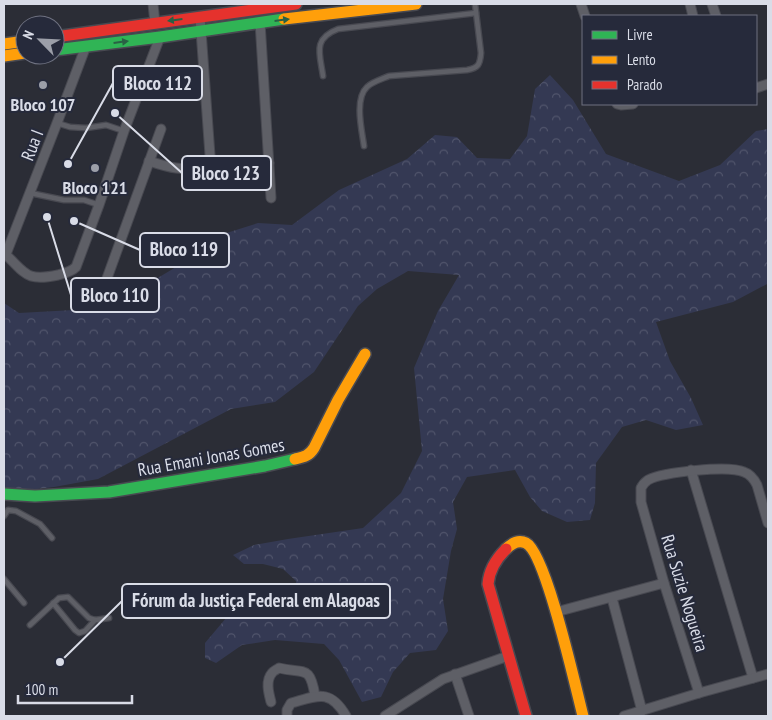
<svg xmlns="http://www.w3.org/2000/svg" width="772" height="720" font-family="'PT Sans Narrow',sans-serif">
<defs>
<pattern id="forest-crowns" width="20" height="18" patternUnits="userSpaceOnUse" patternTransform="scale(1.25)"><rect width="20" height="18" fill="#343953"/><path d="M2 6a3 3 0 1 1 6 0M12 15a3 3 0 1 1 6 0" fill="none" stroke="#51556c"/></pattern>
</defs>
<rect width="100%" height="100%" fill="#2b2d36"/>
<polygon fill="url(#forest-crowns)" points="550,75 573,100 606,154 679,181 720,165 756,131 768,129 768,278 767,284 733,302 656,322 670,361 691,398 703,425 676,430 646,420 622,427 596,463 595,503 590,520 567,522 542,511 530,497 515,470 467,477 453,502 457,529 451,551 443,599 448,631 436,650 410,653 393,672 381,697 362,702 339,660 324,644 275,640 242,645 216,663 205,658 205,643 232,611 249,607 280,609 297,599 296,581 283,569 263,564 244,564 233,555 254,545 288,539 363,528 401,493 422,451 414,368 438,311 459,275 408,271 377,289 358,306 314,372 275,402 231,409 98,479 54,487 11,492 4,488 4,303 19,313 92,309 136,291 181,264 217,236 258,223 292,225 339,190 407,159 435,135 457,137 477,158 510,159 527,136 535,89"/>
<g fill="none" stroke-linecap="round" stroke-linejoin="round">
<defs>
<g id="lane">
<path d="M323 76C320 54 312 39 338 29L476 13"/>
<polyline points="57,123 70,127 86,128 106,125 124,131"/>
<path d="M364 146C362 131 354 99 367 87 372 82 382 79 389 76L467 70C478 68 480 65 481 53L475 4"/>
<polyline points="30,193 64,200 84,200 99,205"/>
<polyline points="4,516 8,510 16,511 40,524 52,538"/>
<polyline points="4,579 24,603"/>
<polyline points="53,603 75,630 79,633 85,631 95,620"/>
<polyline points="30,625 59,598 68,597 89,618 95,620 109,618"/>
</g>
<g id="street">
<polyline points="153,4 155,23"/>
<polyline points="581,4 585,16"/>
<polyline points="690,4 693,16"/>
<polyline points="712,4 716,16"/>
<polyline points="200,17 211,169"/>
<polyline points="260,22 271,198"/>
<polyline points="756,88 768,84"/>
<polyline points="617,104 621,105 633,104"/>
<path d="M149 161C158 164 167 167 176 168 207 172 239 166 269 163"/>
<path d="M4 253C26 273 25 282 58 275 65 273 71 272 76 267L99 205 124 131 160 37"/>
<polyline points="6,254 57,123 86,46"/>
<polyline points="102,292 161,129"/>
<polyline points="691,470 753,678"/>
<polyline points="612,598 642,711"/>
<polyline points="556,612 664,583"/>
<polyline points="455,674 469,716"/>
<path d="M699 693 664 583 641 502V488C643 484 645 482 648 480 663 472 729 465 744 472 750 474 754 479 757 485L768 523"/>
<path d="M271 702C269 694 265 681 272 673 273 671 276 670 279 668 304 674 310 664 315 696"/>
<path d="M287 716V710L291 703C317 696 330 688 346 716"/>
<polyline points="385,716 443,679 508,656"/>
<polyline points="624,716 699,693 768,674"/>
</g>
<g id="fast">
<polyline points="55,50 160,37 284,19"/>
<polyline points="4,494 35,496 109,492 265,466 295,459"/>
</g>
<g id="slow">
<polyline points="284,19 416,4"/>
<polyline points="4,44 25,41"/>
<polyline points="4,56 25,53"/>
<path d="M295 459C304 457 309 456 314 448L338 400 365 354"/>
<path d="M506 549C511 544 518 539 526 543 546 553 576 689 583 716"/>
</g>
<g id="jam">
<polyline points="55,37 296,4"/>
<path d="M506 549C496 559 489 570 488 584L526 716"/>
</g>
</defs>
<use href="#lane" stroke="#484951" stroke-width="7"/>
<use href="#street" stroke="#484951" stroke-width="11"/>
<use href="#fast" stroke="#484951" stroke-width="14"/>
<use href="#slow" stroke="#484951" stroke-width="14"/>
<use href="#jam" stroke="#484951" stroke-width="14"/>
<use href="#lane" stroke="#5e5f66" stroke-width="4.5"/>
<use href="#street" stroke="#5e5f66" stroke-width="9"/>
<use href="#fast" stroke="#30b455" stroke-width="11"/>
<use href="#slow" stroke="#ff9f0a" stroke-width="11"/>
<use href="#jam" stroke="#e5322d" stroke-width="11"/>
</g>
<defs><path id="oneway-solid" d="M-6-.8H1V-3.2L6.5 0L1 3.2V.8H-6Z" transform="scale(1.25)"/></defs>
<g fill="#2a6145">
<use href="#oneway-solid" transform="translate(175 20) rotate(173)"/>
<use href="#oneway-solid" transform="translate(282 20) rotate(-7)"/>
<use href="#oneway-solid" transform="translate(121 42) rotate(-7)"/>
</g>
<g fill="#9c9fa9" stroke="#262a3b" stroke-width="2">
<circle cx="43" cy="85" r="5"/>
<circle cx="95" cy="168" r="5"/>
</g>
<g text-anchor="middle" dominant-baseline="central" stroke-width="4" stroke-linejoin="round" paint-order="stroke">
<g font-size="18" font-weight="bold" fill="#d9dce7" stroke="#262a3b">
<text x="43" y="104">Bloco 107</text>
<text x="95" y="187">Bloco 121</text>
</g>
<g font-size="18" fill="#d9dce7" stroke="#262a3b">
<text transform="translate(32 145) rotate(-69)">Rua I</text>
<text transform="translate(211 457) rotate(-10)">Rua Emani Jonas Gomes</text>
<text transform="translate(685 593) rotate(73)">Rua Suzie Nogueira</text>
</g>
</g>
<path fill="none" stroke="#d9dce7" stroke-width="2" d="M68 164L113 83M115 113L182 173M74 221L140 250M47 217L71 295M60 662L122 601"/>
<g fill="#d9dce7" stroke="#262a3b" stroke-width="2">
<circle cx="68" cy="164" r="5"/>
<circle cx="115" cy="113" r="5"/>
<circle cx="74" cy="221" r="5"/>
<circle cx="47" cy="217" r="5"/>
<circle cx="60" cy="662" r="5"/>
</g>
<g fill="#262a3b" stroke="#d9dce7" stroke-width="2">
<rect x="113" y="66" width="89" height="34" rx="5"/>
<rect x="182" y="156" width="89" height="34" rx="5"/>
<rect x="140" y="233" width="89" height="34" rx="5"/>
<rect x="71" y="278" width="88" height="34" rx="5"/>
<rect x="122" y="584" width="268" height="34" rx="5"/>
</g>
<g font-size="19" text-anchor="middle" font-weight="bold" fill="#d9dce7">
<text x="158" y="90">Bloco 112</text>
<text x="226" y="180">Bloco 123</text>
<text x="184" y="256">Bloco 119</text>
<text x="115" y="302">Bloco 110</text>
<text x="256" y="607">Fórum da Justiça Federal em Alagoas</text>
</g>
<rect width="772" height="720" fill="none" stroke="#d9dce7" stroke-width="10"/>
<rect x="582" y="15" width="175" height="90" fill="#262a3b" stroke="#6e7180"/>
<rect x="592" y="31" width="25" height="8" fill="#30b455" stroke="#6e7180"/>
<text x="627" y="40" font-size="15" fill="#d9dce7">Livre</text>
<rect x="592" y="56" width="25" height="8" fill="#ff9f0a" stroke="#6e7180"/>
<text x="627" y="65" font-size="15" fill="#d9dce7">Lento</text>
<rect x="592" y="81" width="25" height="8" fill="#e5322d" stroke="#6e7180"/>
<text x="627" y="90" font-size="15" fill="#d9dce7">Parado</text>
<g transform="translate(40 40) rotate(294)"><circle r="24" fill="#262a3b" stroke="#6e7180"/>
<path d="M0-4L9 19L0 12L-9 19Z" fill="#9c9fa9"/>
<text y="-8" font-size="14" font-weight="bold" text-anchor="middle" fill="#d9dce7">N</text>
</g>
<path d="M18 695v8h114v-8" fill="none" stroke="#d9dce7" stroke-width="2.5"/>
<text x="25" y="695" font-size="15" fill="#d9dce7" stroke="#262a3b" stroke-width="4" paint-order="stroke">100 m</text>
</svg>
